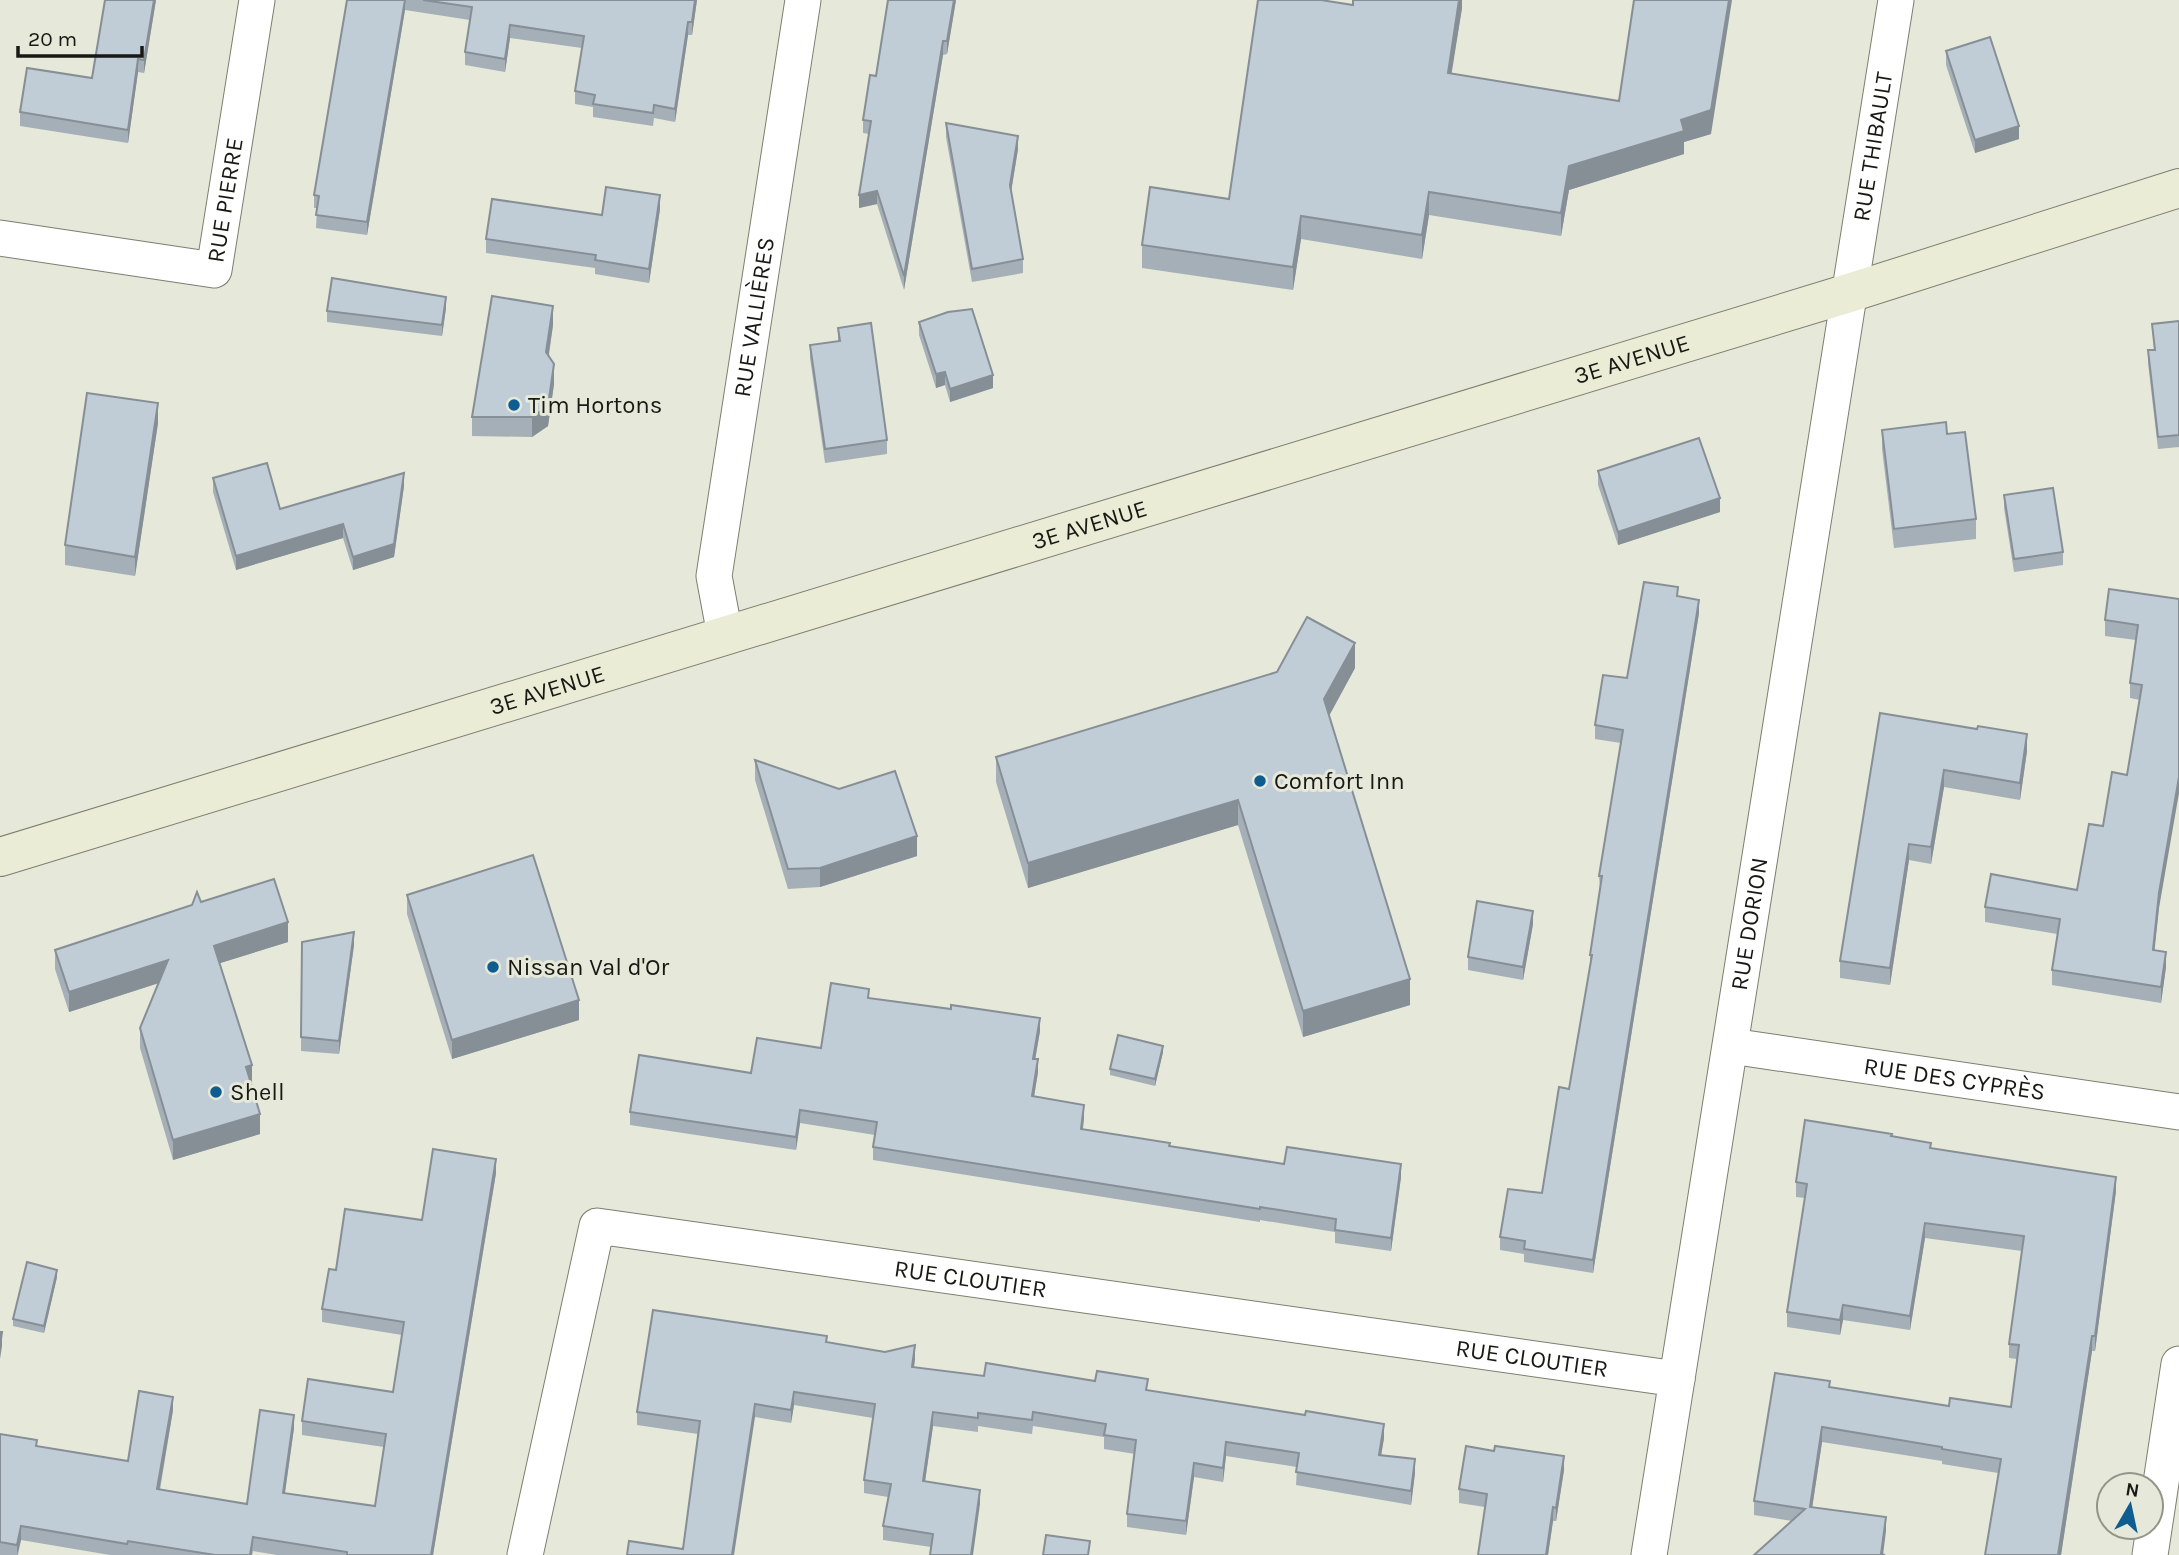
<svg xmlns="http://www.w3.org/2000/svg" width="2179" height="1555" font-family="Karla,sans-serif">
<rect width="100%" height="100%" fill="#e6e8d9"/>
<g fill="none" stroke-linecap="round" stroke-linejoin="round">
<defs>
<g id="street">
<path id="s1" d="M0 238 214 270 257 0"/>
<path id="s2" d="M725 635 714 576 803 0"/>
<path id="s3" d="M1731 1046 2179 1112"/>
<path id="s4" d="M525 1555 597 1226 1677 1379"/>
<path id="s5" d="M1649 1555 1896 0"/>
<polyline points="2150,1555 2179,1364"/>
</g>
<g id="secondary">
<path id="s6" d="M0 857 1849 293 2179 188"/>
</g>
</defs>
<use href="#street" stroke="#7d7e71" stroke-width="37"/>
<use href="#secondary" stroke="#7d7e71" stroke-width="40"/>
<use href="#street" stroke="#fff" stroke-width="35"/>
<use href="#secondary" stroke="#eaecd5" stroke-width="38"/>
</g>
<g fill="#a5afb8">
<polygon points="105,0 156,0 144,73 138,72 128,143 20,126 20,112 92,78"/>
<polygon points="347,0 697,0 692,35 688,35 675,122 654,118 653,126 593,117 593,107 575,104 575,91 582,48 510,38 505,72 465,65 465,52 470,20 405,10 367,235 316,228 317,208 314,208 314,195"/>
<polygon points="888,0 956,0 947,54 943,55 904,290 877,204 859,208 869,134 863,133 863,120 876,76"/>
<polygon points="1462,0 1462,8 1451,73 1711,134 1684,142 1684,154 1569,190 1561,236 1429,215 1422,259 1301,239 1293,290 1142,268 1142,245 1229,199 1353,5"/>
<polygon points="1946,51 2019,139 1975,153 1946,65"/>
<polygon points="946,123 1018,149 1011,192 1023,259 1023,273 972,282 946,137"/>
<polygon points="660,209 649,283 595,274 595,268 486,253 486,239 602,215"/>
<polygon points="446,308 442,336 327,322 327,311"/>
<polygon points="2179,321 2179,447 2158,449 2148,363 2148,350 2154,350 2152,324"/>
<polygon points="919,322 993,388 950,402 945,385 936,388 919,335"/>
<polygon points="553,325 549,355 554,384 548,426 532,437 472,436 472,417"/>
<polygon points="838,328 887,440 887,454 825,463 810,358 810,345 838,341"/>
<polygon points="158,423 135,576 65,565 65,545"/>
<polygon points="1882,430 1947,434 1976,519 1976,539 1894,548 1882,449"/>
<polygon points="1598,471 1720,512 1618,545 1598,485"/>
<polygon points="213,478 280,509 404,486 394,557 353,570 343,538 236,570 213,492"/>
<polygon points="2004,495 2063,552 2063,565 2014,572 2004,508"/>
<polygon points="1678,596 1699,613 1593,1273 1524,1262 1524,1254 1500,1250 1500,1237 1542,1193 1569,1089 1590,968 1590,955 1600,889 1599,876 1621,743 1595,739 1595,725 1627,678"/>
<polygon points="2179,599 2159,908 2154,950 2166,967 2161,1003 2052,985 2052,970 2057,934 1985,922 1985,907 2077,890 2103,826 2127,775 2140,700 2130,698 2130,683 2136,640 2105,636 2105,620"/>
<polygon points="1355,668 1329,716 1410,1005 1303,1037 1238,825 1028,888 996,782 996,757"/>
<polygon points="1880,713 2027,751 2020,800 1944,787 1931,864 1909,860 1890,985 1840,978 1840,961"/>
<polygon points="755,760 917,856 820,887 788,889 755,780"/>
<polygon points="407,895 579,1020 452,1059 407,914"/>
<polygon points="201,902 288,942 220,963 252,1084 260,1134 173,1160 140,1048 140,1028 159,983 69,1012 55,969 55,950"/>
<polygon points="1533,924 1523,980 1468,970 1468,957"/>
<polygon points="302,942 354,945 339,1054 301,1051"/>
<polygon points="869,999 1040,1031 1035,1059 1038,1072 1034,1097 1084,1118 1083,1129 1170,1146 1284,1164 1401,1177 1391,1251 1335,1243 1335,1232 1260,1220 1260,1222 873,1160 873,1147 875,1135 800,1123 796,1150 630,1125 630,1112 751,1073 821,1048"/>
<polygon points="1163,1052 1155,1086 1110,1075 1110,1069"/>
<polygon points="1892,1136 1931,1148 2116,1191 2095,1351 2092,1351 2061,1555 1985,1555 1998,1473 1942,1464 1942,1461 1822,1442 1812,1508 1886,1531 1792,1521 1754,1515 1754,1501 1830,1387 1949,1406 2011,1407 2017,1359 2009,1358 2009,1344 2022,1251 1925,1238 1910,1330 1843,1320 1840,1335 1787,1327 1787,1312 1805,1198 1796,1197 1796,1182"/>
<polygon points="496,1173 433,1555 277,1555 253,1551 252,1555 110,1555 21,1540 18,1555 0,1555 0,1434 37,1447 128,1461 173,1410 160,1490 247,1504 294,1428 285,1493 375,1506 384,1447 302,1435 302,1421 393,1392 402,1335 322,1322 322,1309 336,1270 422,1220"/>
<polygon points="57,1277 44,1333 13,1326 13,1319"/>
<polygon points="827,1342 915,1359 914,1367 984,1376 1148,1390 1384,1438 1381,1455 1415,1473 1411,1505 1296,1485 1297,1467 1226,1456 1223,1482 1194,1477 1186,1535 1127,1527 1127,1514 1135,1454 1104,1449 1104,1437 1033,1426 1032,1434 978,1426 978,1432 933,1426 925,1482 980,1504 931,1547 883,1540 883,1526 888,1497 864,1493 864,1480 873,1418 794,1405 791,1423 755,1417 683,1549 698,1434 637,1425 637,1412"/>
<polygon points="1564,1470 1556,1521 1553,1521 1548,1555 1478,1555 1485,1507 1459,1503 1459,1489"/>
</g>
<g fill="#868f96">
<polygon points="154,0 156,0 144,73 144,60"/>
<polygon points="405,0 405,10 367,235 367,222"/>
<polygon points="695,0 697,0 692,35 692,22"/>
<polygon points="954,0 956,0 947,54 947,41"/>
<polygon points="1459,0 1462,0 1462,8 1448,96 1448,73"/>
<polygon points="1729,0 1732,0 1711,134 1684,142 1684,154 1569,190 1561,236 1561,213 1569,166 1681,120"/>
<polygon points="688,22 688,35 675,122 675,109"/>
<polygon points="510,25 510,38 505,72 505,59"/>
<polygon points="943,41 943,55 904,290 904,276"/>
<polygon points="138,59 138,72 128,143 128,130"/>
<polygon points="2019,126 2019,139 1975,153 1975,140"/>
<polygon points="1018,136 1018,149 1010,198 1010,185"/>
<polygon points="877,191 877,204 859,208 859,195"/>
<polygon points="1429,192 1429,215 1422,259 1422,235"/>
<polygon points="660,195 660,209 649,283 649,269"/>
<polygon points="1301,216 1301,239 1293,290 1293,267"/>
<polygon points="446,297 446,308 442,336 442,325"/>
<polygon points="553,306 553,325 546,371 546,352"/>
<polygon points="554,364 554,384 548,426 532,437 532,417"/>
<polygon points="945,372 945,385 936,388 936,374"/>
<polygon points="993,375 993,388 950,402 950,389"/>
<polygon points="158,403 158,423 135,576 135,557"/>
<polygon points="404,473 404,486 394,557 353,570 353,557"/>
<polygon points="1720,498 1720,512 1618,545 1618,532"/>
<polygon points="343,524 343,538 236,570 236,556"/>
<polygon points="1699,600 1699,613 1593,1273 1593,1260"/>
<polygon points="1355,643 1355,668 1324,725 1324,699"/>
<polygon points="2027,734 2027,751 2020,800 2020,783"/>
<polygon points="1944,770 1944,787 1931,864 1931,847"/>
<polygon points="2179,777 2179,793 2159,908 2153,965 2153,950 2159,893"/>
<polygon points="1238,800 1238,825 1028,888 1028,863"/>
<polygon points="917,836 917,856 820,887 820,868"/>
<polygon points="1909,844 1909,860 1890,985 1890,968"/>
<polygon points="1533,911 1533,924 1523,980 1523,967"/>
<polygon points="288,922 288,942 214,965 214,946"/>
<polygon points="354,932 354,945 339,1054 339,1041"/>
<polygon points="2166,952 2166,967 2161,1003 2161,987"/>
<polygon points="168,960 168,980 69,1012 69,992"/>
<polygon points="1410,979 1410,1005 1303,1037 1303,1011"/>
<polygon points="579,1000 579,1020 452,1059 452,1040"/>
<polygon points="1040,1018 1040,1031 1033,1072 1033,1059"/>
<polygon points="1163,1046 1163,1052 1155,1086 1155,1079"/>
<polygon points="1038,1059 1038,1072 1032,1109 1032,1096"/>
<polygon points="252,1065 252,1084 246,1086 246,1067"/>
<polygon points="1084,1105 1084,1118 1081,1142 1081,1129"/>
<polygon points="800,1110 800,1123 796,1150 796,1137"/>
<polygon points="260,1114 260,1134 173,1160 173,1140"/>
<polygon points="496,1159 496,1173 433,1555 431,1555"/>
<polygon points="1401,1164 1401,1177 1391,1251 1391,1238"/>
<polygon points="2116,1177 2116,1191 2095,1351 2095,1336"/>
<polygon points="1925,1223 1925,1238 1910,1330 1910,1316"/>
<polygon points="57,1270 57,1277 44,1333 44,1326"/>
<polygon points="1843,1305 1843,1320 1840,1335 1840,1320"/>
<polygon points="2,1332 2,1346 0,1359 0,1346"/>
<polygon points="2092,1336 2092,1351 2061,1555 2058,1555"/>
<polygon points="915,1345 915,1359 912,1380 912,1367"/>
<polygon points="794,1392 794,1405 791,1423 791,1410"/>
<polygon points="173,1397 173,1410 157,1503 157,1489"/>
<polygon points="755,1404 755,1417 734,1555 732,1555"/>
<polygon points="933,1412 933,1426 923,1495 923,1481"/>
<polygon points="294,1415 294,1428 283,1506 283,1493"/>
<polygon points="1384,1424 1384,1438 1379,1468 1379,1455"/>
<polygon points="1822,1427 1822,1442 1810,1522 1810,1507"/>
<polygon points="1226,1442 1226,1456 1223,1482 1223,1468"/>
<polygon points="1564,1456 1564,1470 1556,1521 1556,1508"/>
<polygon points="1415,1459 1415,1473 1411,1505 1411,1491"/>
<polygon points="1194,1463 1194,1477 1186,1535 1186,1521"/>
<polygon points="980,1490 980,1504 973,1555 971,1555"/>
<polygon points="1553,1507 1553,1521 1548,1555 1546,1555"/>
<polygon points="1886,1517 1886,1531 1883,1555 1881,1555"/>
<polygon points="21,1526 21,1540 17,1555 17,1545"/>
<polygon points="253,1537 252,1555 250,1555"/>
</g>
<g fill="#c0ccd6" stroke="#868f96" stroke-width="2">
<polygon points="105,0 154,0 144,60 138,59 128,130 20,112 27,68 92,78"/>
<polygon points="347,0 405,0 367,222 316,215 319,196 314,195"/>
<polygon points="423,0 695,0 692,22 688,22 675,109 654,105 653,113 593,104 595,95 575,91 584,36 510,25 505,59 465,52 472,7"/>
<polygon points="888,0 954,0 947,41 943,41 904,276 877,191 859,195 871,121 863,120 870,75 876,76"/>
<polygon points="1258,0 1321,0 1353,5 1353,0 1459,0 1448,73 1619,101 1634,0 1729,0 1711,110 1681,120 1684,131 1569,166 1561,213 1429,192 1422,235 1301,216 1293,267 1142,245 1150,187 1229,199"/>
<polygon points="1990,37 2019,126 1975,140 1946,51"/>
<polygon points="946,123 1018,136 1010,185 1023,259 972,269"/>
<polygon points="606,187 660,195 649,269 595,260 596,255 486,239 492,199 602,215"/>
<polygon points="332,278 446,297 442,325 327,311"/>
<polygon points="492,296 553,306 546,352 554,364 548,406 532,417 472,417"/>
<polygon points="972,309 993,375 950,389 945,372 936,374 919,322 948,312"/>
<polygon points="2179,321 2179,435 2158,437 2148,350 2155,350 2152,324"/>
<polygon points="871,323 887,440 825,449 810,345 840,341 838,328"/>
<polygon points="87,393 158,403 135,557 65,545"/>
<polygon points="1946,422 1947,434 1965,432 1976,519 1894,529 1882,430"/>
<polygon points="1699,438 1720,498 1618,532 1598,471"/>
<polygon points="267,463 280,509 404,473 394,544 353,557 343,524 236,556 213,478"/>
<polygon points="2053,488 2063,552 2014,559 2004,495"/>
<polygon points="1644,582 1678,587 1677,596 1699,600 1593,1260 1524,1249 1525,1241 1500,1237 1508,1189 1542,1193 1559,1087 1569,1089 1592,955 1590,955 1602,876 1599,876 1623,730 1595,725 1603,675 1627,678"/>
<polygon points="2109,589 2179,599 2179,777 2159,893 2153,950 2166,952 2161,987 2052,970 2060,919 1985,907 1991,874 2077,890 2089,824 2103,826 2112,772 2127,775 2142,685 2130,683 2138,625 2105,620"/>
<polygon points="1307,617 1355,643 1324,699 1410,979 1303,1011 1238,800 1028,863 996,757 1277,672"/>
<polygon points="1880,713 1977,729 1978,726 2027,734 2020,783 1944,770 1931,847 1909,844 1890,968 1840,961"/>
<polygon points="755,760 839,789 895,771 917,836 820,868 788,869"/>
<polygon points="533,855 579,1000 452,1040 407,895"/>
<polygon points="274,879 288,922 214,946 252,1065 246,1067 260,1114 173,1140 140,1028 168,960 69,992 55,950 192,905 197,892 201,902"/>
<polygon points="1477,901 1533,911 1523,967 1468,957"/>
<polygon points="354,932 339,1041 301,1037 302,942"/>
<polygon points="831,983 869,989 868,998 951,1009 951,1005 1040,1018 1033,1059 1038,1059 1032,1096 1084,1105 1081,1129 1170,1143 1169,1146 1284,1164 1287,1147 1401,1164 1391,1238 1335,1230 1336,1219 1260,1207 1260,1209 873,1147 877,1122 800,1110 796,1137 630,1112 639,1055 751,1073 757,1038 821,1048"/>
<polygon points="1118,1035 1163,1046 1155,1079 1110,1069"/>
<polygon points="1805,1120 1892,1134 1891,1136 1931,1143 1930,1148 2116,1177 2095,1336 2092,1336 2058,1555 1985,1555 2001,1459 1942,1449 1942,1447 1822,1427 1810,1507 1886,1517 1881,1554 1885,1555 1754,1555 1805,1509 1754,1501 1775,1373 1830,1381 1829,1387 1949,1406 1950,1398 2011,1407 2019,1345 2009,1344 2024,1236 1925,1223 1910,1316 1843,1305 1840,1320 1787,1312 1807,1184 1796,1182"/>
<polygon points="433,1149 496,1159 431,1555 347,1555 347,1552 253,1537 250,1555 215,1555 128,1541 127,1544 21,1526 17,1545 0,1542 0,1434 37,1440 36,1446 128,1461 139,1391 173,1397 157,1489 247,1504 260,1410 294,1415 283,1493 375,1506 386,1434 302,1421 308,1379 393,1392 404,1322 322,1309 329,1269 336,1270 345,1209 422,1220"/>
<polygon points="27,1262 57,1270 44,1326 13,1319"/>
<polygon points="653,1310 827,1336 826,1342 885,1352 915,1345 912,1367 984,1376 986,1363 1095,1381 1097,1371 1148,1379 1146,1390 1305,1415 1306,1411 1384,1424 1379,1455 1415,1459 1411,1491 1296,1472 1299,1453 1226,1442 1223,1468 1194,1463 1186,1521 1127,1514 1136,1440 1104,1435 1106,1424 1033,1412 1032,1420 978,1413 978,1418 933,1412 923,1481 980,1490 971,1555 930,1555 933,1534 883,1526 891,1484 864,1480 875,1404 794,1392 791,1410 755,1404 732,1555 627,1555 629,1541 683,1549 700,1421 637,1412"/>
<polygon points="0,1332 2,1332 0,1346"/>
<polygon points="1466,1446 1494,1451 1495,1446 1564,1456 1556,1508 1553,1507 1546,1555 1478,1555 1487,1494 1459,1489"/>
<polygon points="1046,1535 1090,1541 1088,1555 1043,1555"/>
</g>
<g fill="#0e5d90" stroke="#e6e8d9" stroke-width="2.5">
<circle cx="514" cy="405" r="7"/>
<circle cx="1260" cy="781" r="7"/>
<circle cx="493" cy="967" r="7"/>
<circle cx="216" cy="1092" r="7"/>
</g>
<g text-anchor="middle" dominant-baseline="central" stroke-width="6" stroke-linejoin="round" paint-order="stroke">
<g font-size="24" fill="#181914" stroke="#e6e8d9">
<text stroke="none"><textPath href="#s5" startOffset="1426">RUE THIBAULT</textPath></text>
<text stroke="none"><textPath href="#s1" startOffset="287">RUE PIERRE</textPath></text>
<text stroke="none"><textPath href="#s2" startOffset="322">RUE VALLIÈRES</textPath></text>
<text stroke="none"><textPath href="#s6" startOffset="1706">3E AVENUE</textPath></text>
<text stroke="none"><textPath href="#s6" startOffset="1139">3E AVENUE</textPath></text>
<text stroke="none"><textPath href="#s6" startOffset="572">3E AVENUE</textPath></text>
<text stroke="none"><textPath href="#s5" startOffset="639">RUE DORION</textPath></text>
<text stroke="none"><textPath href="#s3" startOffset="226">RUE DES CYPRÈS</textPath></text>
<text stroke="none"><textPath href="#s4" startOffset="714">RUE CLOUTIER</textPath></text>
<text stroke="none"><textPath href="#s4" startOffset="1281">RUE CLOUTIER</textPath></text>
</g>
<g font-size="24" fill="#181914" stroke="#e6e8d9" text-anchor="start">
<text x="528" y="405">Tim Hortons</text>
<text x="1274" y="781">Comfort Inn</text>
<text x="507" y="967">Nissan Val d'Or</text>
<text x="230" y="1092">Shell</text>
</g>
</g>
<g transform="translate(2130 1506) rotate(9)"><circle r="33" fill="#e6e8d9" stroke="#94958a" stroke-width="2"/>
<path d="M0-5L12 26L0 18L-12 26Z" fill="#0e5d90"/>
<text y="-10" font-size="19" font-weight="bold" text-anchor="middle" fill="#181914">N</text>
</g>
<path d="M18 46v10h124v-10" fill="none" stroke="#181914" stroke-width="3.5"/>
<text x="28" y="46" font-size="21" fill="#181914" stroke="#e6e8d9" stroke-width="5" paint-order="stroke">20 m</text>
</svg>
